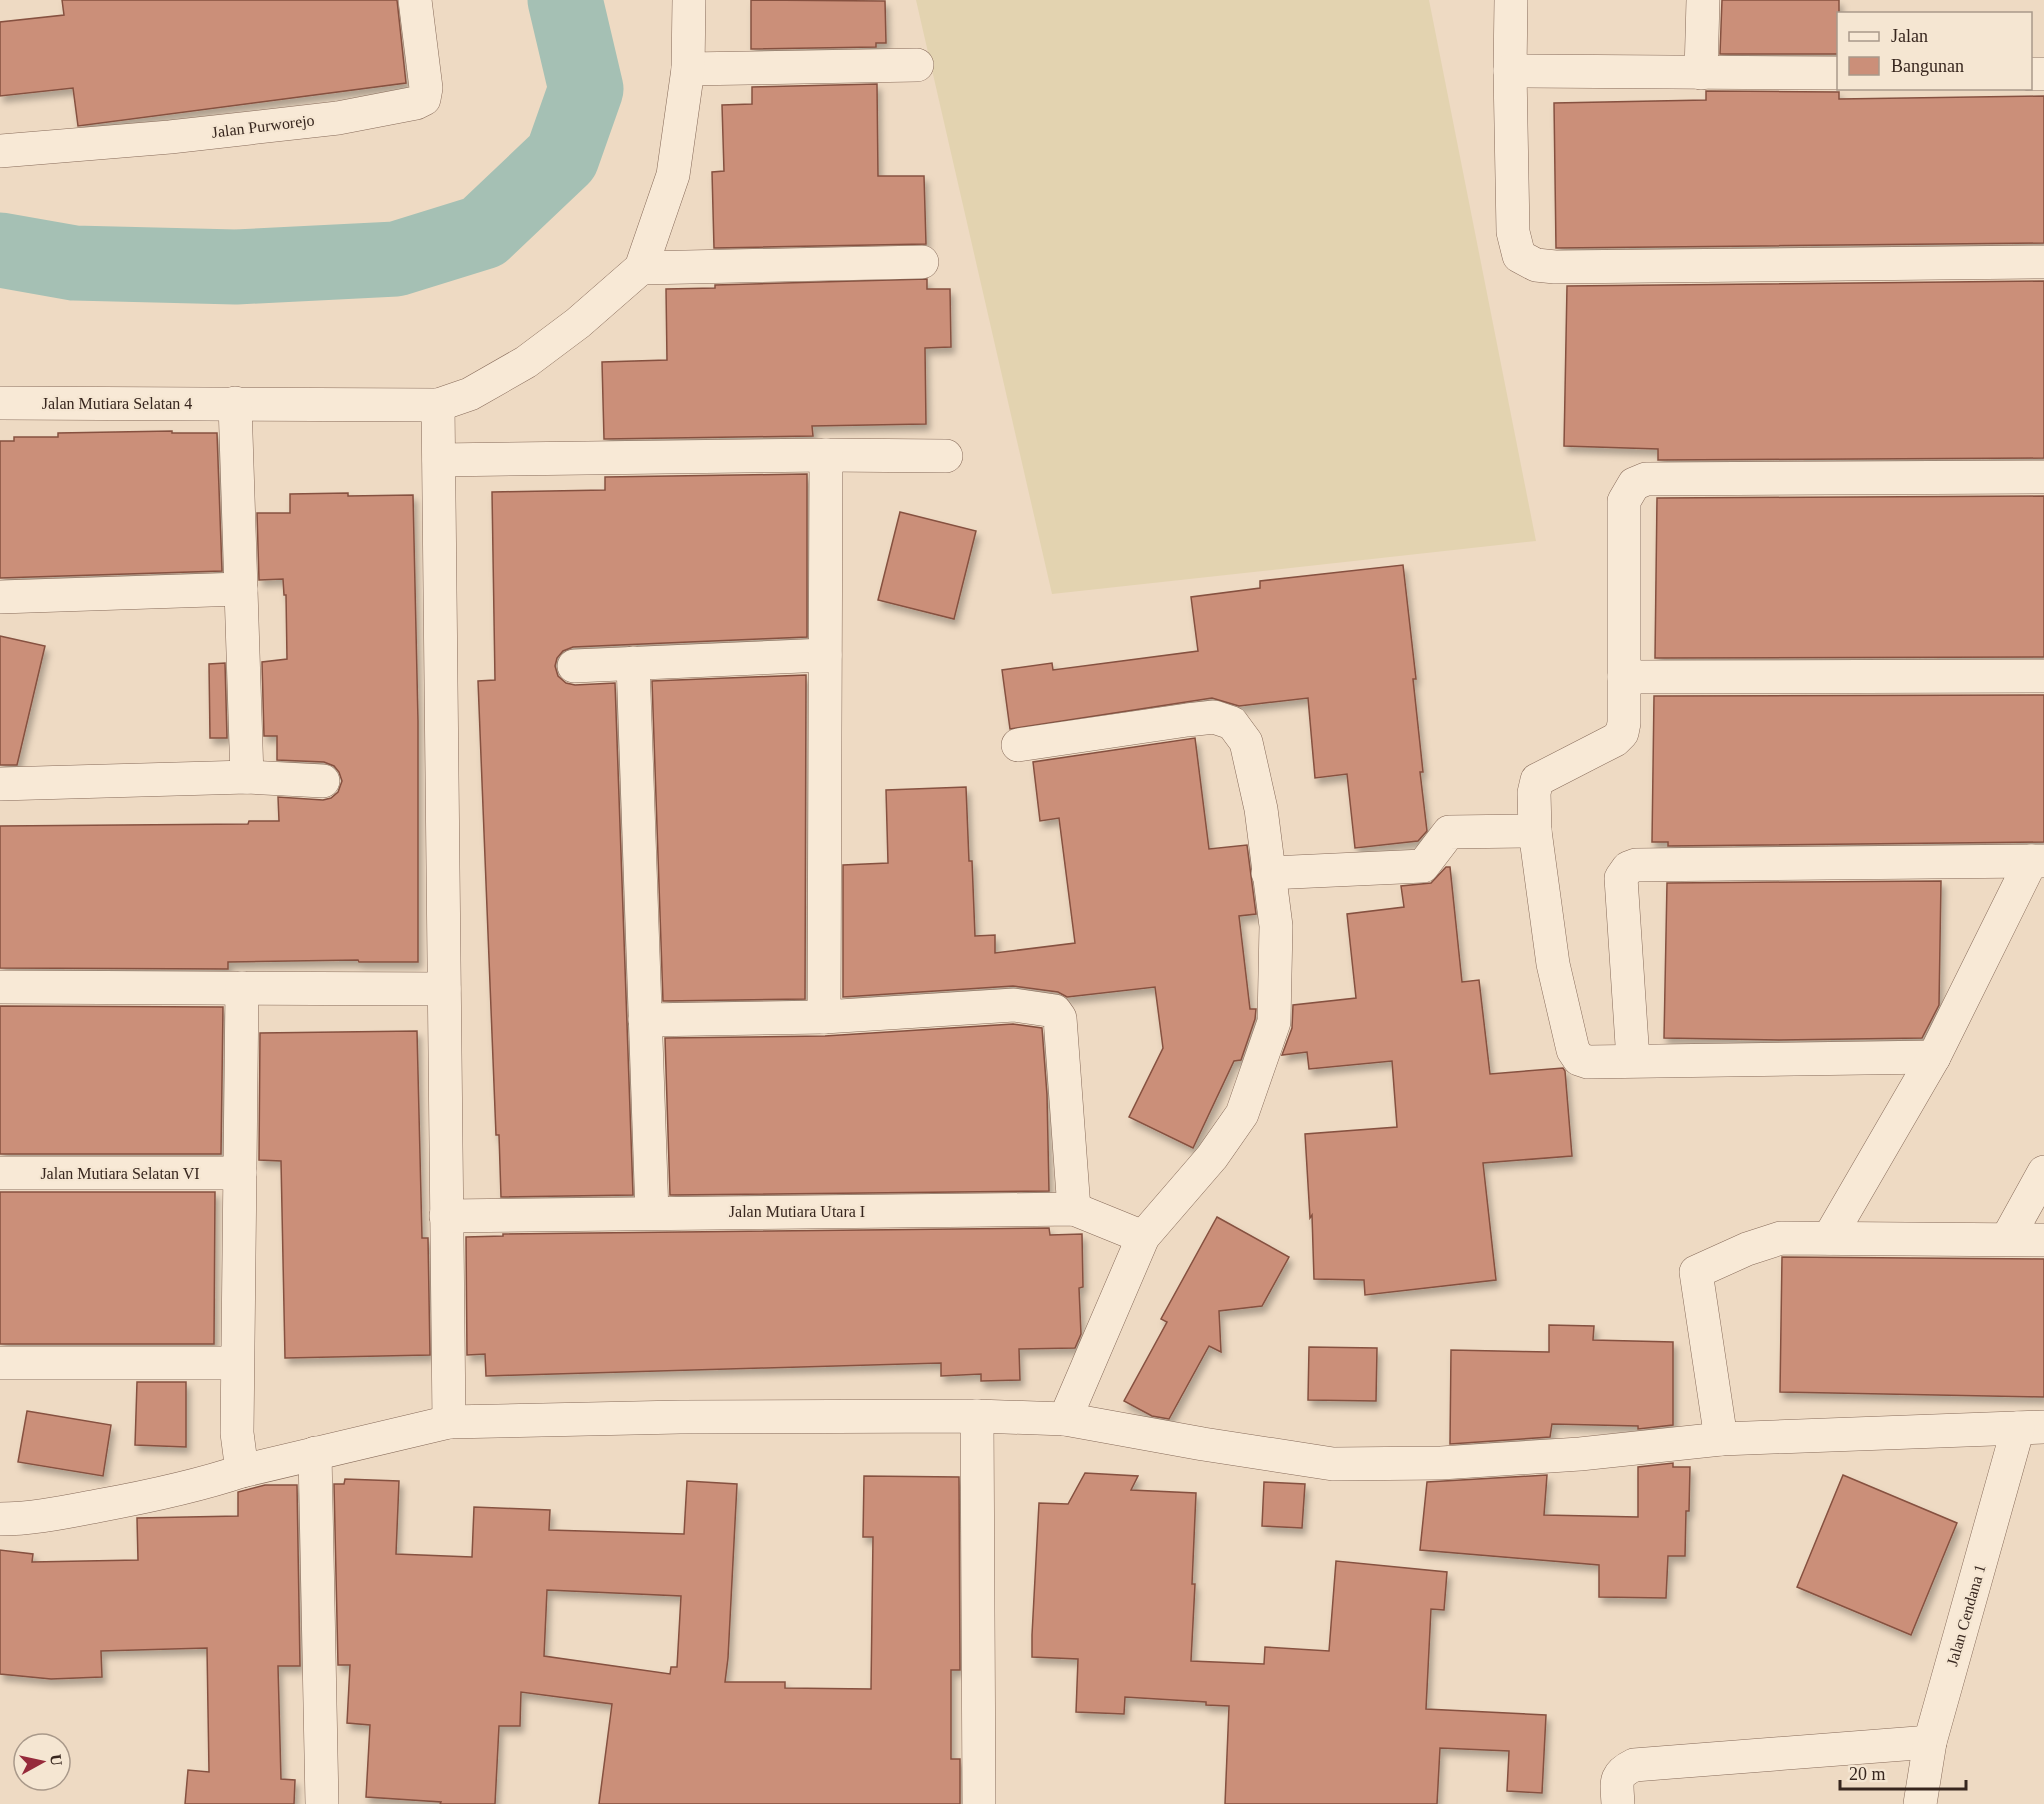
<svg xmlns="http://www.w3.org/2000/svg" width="2044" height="1804" font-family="Georgia,serif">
<defs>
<filter id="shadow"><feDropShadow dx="3.5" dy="6" stdDeviation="3" flood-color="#0004"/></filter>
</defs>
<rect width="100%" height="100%" fill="#eedac3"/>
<polygon fill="#e3d3b0" points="916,0 1429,0 1536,541 1052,594"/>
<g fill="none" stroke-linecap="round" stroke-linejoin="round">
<polyline stroke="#a5c0b4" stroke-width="75" points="0,250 74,263 236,267 396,259 483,232 562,157 586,89 565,0"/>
</g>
<g fill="#cb8f79" stroke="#865140" stroke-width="1.5" fill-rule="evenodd" filter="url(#shadow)">
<polygon points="62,0 397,0 406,83 78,126 73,88 0,96 0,22 64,15"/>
<polygon points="751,0 885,1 886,43 876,43 876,47 751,49"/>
<polygon points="1722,0 1839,0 1839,54 1720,54"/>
<polygon points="877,84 878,176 924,176 926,244 714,248 712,172 724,171 722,105 752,104 752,87"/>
<polygon points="1706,91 1839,92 1839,99 2044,96 2044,243 1556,248 1554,103 1706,100"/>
<polygon points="927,279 927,289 950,289 951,347 925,348 926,424 812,426 813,436 604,439 602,362 667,360 666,289 715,288 715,285"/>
<polygon points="2044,281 2044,458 1658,460 1658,449 1564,446 1567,286"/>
<polygon points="172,431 172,433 217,433 222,571 0,578 0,441 14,441 14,437 58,437 58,433"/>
<polygon points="807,474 807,637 573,647 563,651 557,658 555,666 558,676 566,683 575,685 615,683 633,1195 501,1197 499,1135 496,1135 478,681 495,680 492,492 605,490 605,477"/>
<polygon points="348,493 348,496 413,495 418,721 418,962 359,962 358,960 228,962 228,969 0,968 0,826 248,824 249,821 279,821 278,797 323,800 331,798 338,792 342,781 339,772 334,766 324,762 277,760 277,736 264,736 262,662 287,659 286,595 284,595 283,579 259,580 257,513 290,513 290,494"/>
<polygon points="2044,496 2044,657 1655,658 1657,498"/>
<polygon points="900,512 976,531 954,619 878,600"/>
<polygon points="1403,565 1416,679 1413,679 1423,772 1420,772 1427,831 1418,841 1355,848 1347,774 1315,778 1308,698 1239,706 1212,698 1010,729 1002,670 1052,663 1053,670 1198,651 1191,597 1260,588 1260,581"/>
<polygon points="0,636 45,646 17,765 0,765"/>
<polygon points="225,663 227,738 210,738 209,664"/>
<polygon points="806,675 805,999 663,1001 652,681"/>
<polygon points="2044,695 2044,842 1668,846 1668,842 1652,842 1654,696"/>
<polygon points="1195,738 1209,849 1247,845 1256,914 1239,916 1250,1009 1256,1009 1255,1019 1241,1060 1234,1061 1193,1148 1129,1117 1163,1048 1155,987 1067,997 1058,992 1013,986 843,997 843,865 888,863 886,790 966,787 969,861 972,861 975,936 995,935 995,953 1075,943 1059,818 1040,821 1033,762"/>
<polygon points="1446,867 1450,867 1462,982 1479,980 1490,1074 1563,1068 1565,1071 1572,1156 1483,1163 1496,1280 1365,1295 1364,1280 1314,1279 1312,1215 1310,1218 1305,1134 1397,1127 1392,1061 1309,1069 1307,1052 1282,1055 1292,1028 1293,1005 1356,998 1347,914 1404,907 1401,886 1431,883"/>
<polygon points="1941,881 1939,1005 1922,1038 1779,1040 1664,1038 1667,883"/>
<polygon points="0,1006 223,1007 221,1154 0,1154"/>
<polygon points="1013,1024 1042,1028 1047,1095 1049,1191 670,1195 665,1038 825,1036"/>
<polygon points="417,1031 422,1238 428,1238 430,1355 285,1358 281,1161 259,1160 260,1033"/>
<polygon points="0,1192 215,1192 214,1344 0,1344"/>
<polygon points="1217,1217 1289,1257 1262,1306 1219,1311 1221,1352 1209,1346 1169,1419 1152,1416 1124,1401 1167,1322 1161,1319"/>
<polygon points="1049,1228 1050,1235 1082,1234 1083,1287 1079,1288 1081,1334 1075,1348 1019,1349 1020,1380 981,1381 981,1374 941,1376 941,1363 486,1376 485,1354 467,1355 466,1237 503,1236 503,1234"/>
<polygon points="1782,1257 2044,1259 2044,1397 1780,1392"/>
<polygon points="1549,1325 1594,1326 1593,1340 1673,1342 1673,1425 1638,1429 1638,1426 1552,1424 1550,1437 1450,1444 1451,1350 1549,1352"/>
<polygon points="1309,1347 1377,1348 1376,1401 1308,1400"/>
<polygon points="137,1382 186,1382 186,1447 135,1445"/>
<polygon points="27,1411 111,1425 103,1476 18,1462"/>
<polygon points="1673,1463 1673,1467 1690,1467 1689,1511 1686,1511 1685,1556 1668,1556 1666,1598 1599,1597 1599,1565 1420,1550 1427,1482 1547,1475 1544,1515 1638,1517 1638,1467"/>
<polygon points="1085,1473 1138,1476 1131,1490 1196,1493 1192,1584 1195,1584 1191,1661 1264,1664 1265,1647 1329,1651 1336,1561 1447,1572 1444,1610 1431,1609 1426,1709 1546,1715 1542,1793 1507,1791 1509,1751 1440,1748 1437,1804 1225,1804 1229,1706 1206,1705 1206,1702 1125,1697 1124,1714 1076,1712 1078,1659 1032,1657 1032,1635 1039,1503 1068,1504"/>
<polygon points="1843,1475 1957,1523 1911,1635 1797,1587"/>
<path d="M864 1476 959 1477 960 1670H951V1759H960V1804H599L612 1704 521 1692 520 1726H499L495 1804H440L441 1802 366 1797 370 1725 347 1723 350 1665H338L334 1484H344L345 1479 399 1481 396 1554 472 1557 474 1507 550 1510 549 1530 684 1534 687 1481 737 1484 728 1658 725 1682H785V1688L871 1689 873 1537H863ZM547 1590 681 1596 677 1667H671L670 1674 544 1656Z"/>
<polygon points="1264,1482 1305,1484 1302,1528 1262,1526"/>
<polygon points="265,1485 297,1485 300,1666 278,1666 281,1779 295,1780 294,1804 185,1804 188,1770 209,1772 207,1648 101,1651 102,1677 51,1679 0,1674 0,1550 33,1554 32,1562 138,1560 137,1518 238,1516 238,1492"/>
</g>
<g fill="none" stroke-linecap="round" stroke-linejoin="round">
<defs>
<g id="minor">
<polyline points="1511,0 1510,71 1513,232 1519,256 1536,265 1555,267 2044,262"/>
<polyline points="688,69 917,65"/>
<polyline points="1510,71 1838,73"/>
<polyline points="1701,73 1703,0"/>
<polyline points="2030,74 2044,74"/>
<polyline points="0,151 170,137 338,118 416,103 424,99 426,88 415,0"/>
<polyline points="641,268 922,262"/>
<polyline points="0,403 438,405 470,394 526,362 578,323 641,268 673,175 688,69 689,0"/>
<polyline points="235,403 247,777"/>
<polyline points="438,405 449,1422"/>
<polyline points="439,460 826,455 946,456"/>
<polyline points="0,597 241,589"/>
<polyline points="633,663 652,1213"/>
<polyline points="574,666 825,655"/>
<polyline points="1624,677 2044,676"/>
<polyline points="1018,745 1187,720 1214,717 1232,723 1246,742 1261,809 1276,926 1274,1022 1242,1114 1212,1157 1143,1237 1065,1419"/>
<polyline points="0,784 247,777 323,781"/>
<polyline points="1268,873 1423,866 1449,832 1535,831"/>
<polyline points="0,987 444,989"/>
<polyline points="242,988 237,1433 242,1471"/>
<polyline points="824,1017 826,455"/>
<polyline points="645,1020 824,1017 1014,1005 1055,1011 1060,1018 1074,1209"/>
<polyline points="1934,1057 1588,1062 1579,1059 1573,1050 1553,964 1535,831 1534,793 1537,780 1615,740 1622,733 1624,723 1624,501 1634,484 1646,479 2044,477"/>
<polyline points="1633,1060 1621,878 1628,868 1636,865 2044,861"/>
<polyline points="0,1173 240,1173"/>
<polyline points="446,1216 1074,1209 1143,1237"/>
<polyline points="1829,1238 1934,1057 2031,861"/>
<polyline points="2007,1239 2044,1172"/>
<polyline points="0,1363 237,1363"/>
<polyline points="977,1416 979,1804"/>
<polyline points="1721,1439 1696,1272 1747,1249 1781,1238 2044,1240"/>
<polyline points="315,1453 322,1804"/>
<path d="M0 1519C33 1519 65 1512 97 1506 146 1497 195 1487 242 1471L449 1422 680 1417 977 1416 1065 1419 1203 1444 1333 1464 1441 1463 1580 1454 1721 1439 2044 1427"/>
<path d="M1618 1804C1617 1783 1613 1775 1634 1765L1930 1742"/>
<polyline points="1920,1804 1930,1742 2018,1428"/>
</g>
</defs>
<use href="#minor" stroke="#876b5a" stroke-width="34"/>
<use href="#minor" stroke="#f8e9d6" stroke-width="33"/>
</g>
<g text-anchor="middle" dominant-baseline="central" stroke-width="4.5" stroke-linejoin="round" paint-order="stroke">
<g font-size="16" fill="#37261e" stroke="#f5e6d2">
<text transform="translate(263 126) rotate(-7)">Jalan Purworejo</text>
<text x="117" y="403">Jalan Mutiara Selatan 4</text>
<text x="120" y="1173">Jalan Mutiara Selatan VI</text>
<text x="797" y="1211">Jalan Mutiara Utara I</text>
<text transform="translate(1966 1615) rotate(-74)">Jalan Cendana 1</text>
</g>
</g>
<rect x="1837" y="12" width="195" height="78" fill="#f5e6d2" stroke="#a9998a" stroke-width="1.5"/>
<rect x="1849" y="32" width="30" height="9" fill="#f8e9d6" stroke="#a9998a" stroke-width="1.5"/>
<text x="1891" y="42" font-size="18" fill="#37261e">Jalan</text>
<rect x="1849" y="57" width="30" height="18" fill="#cb8f79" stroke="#a9998a" stroke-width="1.5"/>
<text x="1891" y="72" font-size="18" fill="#37261e">Bangunan</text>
<g transform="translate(42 1762) rotate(82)"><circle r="28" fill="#f5e6d2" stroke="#a9998a" stroke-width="1.5"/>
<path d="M0-4.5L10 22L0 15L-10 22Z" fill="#962a3b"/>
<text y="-9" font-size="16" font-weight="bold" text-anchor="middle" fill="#37261e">U</text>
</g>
<path d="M1840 1780v9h126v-9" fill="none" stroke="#37261e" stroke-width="3"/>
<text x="1849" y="1780" font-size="18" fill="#37261e" stroke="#f5e6d2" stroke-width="4.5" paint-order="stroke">20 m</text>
</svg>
